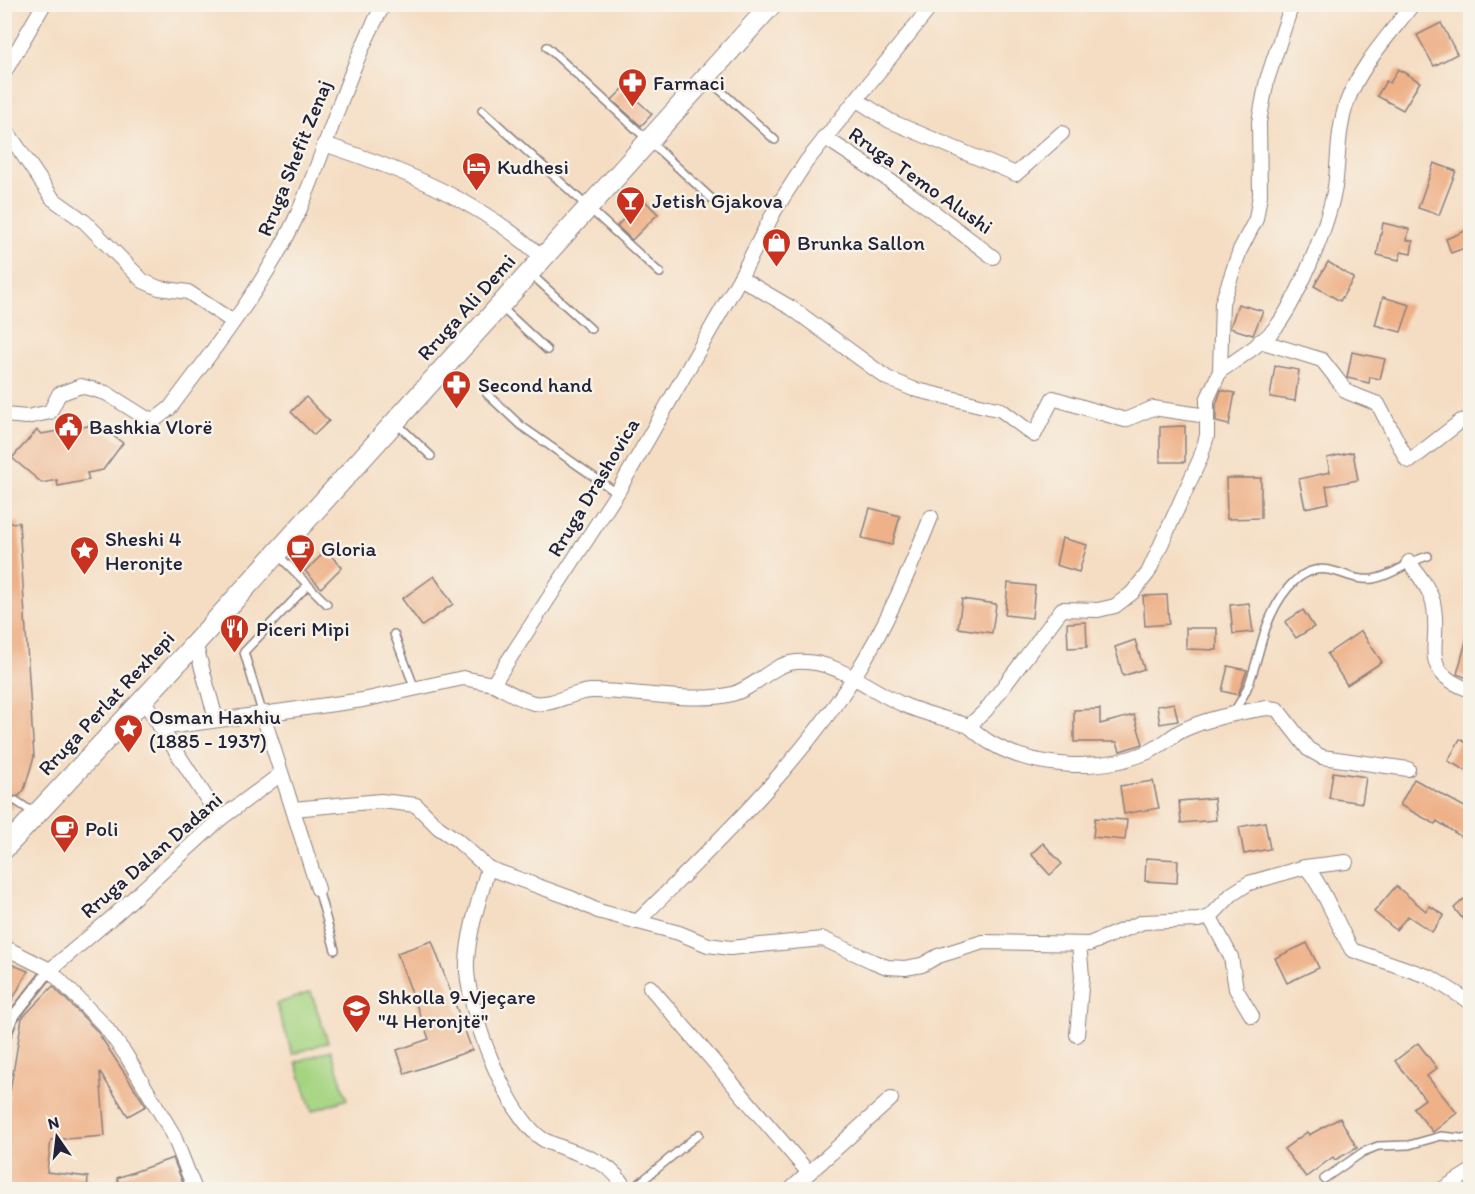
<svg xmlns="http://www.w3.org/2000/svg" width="1475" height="1194" font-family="Itim,sans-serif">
<rect width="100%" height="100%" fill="#f7f3e8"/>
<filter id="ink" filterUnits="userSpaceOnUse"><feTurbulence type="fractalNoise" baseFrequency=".0167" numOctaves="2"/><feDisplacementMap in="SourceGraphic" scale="12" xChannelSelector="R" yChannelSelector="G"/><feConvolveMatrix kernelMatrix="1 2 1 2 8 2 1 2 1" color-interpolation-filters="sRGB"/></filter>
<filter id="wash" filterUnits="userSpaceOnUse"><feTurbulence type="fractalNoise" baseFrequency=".008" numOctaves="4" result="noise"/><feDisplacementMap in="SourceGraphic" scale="24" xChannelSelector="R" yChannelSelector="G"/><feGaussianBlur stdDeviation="1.35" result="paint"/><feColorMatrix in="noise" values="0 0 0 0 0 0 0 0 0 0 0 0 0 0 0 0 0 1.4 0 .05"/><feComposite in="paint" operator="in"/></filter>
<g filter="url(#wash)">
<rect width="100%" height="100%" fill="#f5ddc3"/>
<g fill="#a5d481" stroke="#647b5e" stroke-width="1.5">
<polygon points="311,992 328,1042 293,1054 276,1004"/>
<polygon points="331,1050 347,1099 312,1111 296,1062"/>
</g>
<g id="blocks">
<g fill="#eeb188">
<polygon points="1441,23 1457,54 1434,66 1417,35"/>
<polygon points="1398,69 1420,82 1403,110 1377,96 1386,81 1390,83"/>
<polygon points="624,88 652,114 641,126 612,100"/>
<polygon points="1434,163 1456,171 1439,215 1418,208"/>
<polygon points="643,199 658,214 632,240 617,226"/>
<polygon points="1383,223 1409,229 1407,240 1413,241 1411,254 1401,252 1399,260 1377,255"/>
<polygon points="1470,229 1470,246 1451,253 1446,239"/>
<polygon points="1328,262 1354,278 1340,301 1314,286"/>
<polygon points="1383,297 1410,305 1401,332 1375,325"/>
<polygon points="1238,304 1263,311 1253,335 1230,328"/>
<polygon points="1352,352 1385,359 1380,379 1370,377 1369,383 1347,378"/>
<polygon points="1275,366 1299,370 1295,401 1270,397"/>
<polygon points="1221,390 1235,393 1229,425 1216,422 1216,405"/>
<polygon points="306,397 329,421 314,435 291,412"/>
<polygon points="92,421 123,443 103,470 87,473 89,480 58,486 57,480 42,483 12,458 37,430 41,434 88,426"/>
<polygon points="1185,426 1185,462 1160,462 1160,427"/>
<polygon points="1353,452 1358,480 1326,486 1329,503 1305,508 1299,479 1330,472 1327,458"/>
<polygon points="1226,478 1261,478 1261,518 1227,519"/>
<polygon points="870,508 900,516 892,545 862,538"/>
<polygon points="19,522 34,757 24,790 19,796 12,797 13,806 4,816 4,524"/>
<polygon points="1062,538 1087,545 1079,572 1056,565"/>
<polygon points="326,551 342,567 321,588 305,571"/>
<polygon points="434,576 453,604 422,626 402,599"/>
<polygon points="1008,583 1035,586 1032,618 1005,615"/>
<polygon points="1167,595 1169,624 1145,626 1143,596"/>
<polygon points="962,599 996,604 992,633 958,628"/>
<polygon points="1249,603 1253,632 1233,634 1230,605"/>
<polygon points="1303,610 1314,627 1296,638 1285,622"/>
<polygon points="1086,622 1087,647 1068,648 1067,623"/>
<polygon points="1186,628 1217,628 1217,650 1186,649"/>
<polygon points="1361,631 1382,662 1347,685 1327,654"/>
<polygon points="1467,638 1470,639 1470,679 1457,674"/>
<polygon points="1135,640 1144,669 1123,676 1115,647"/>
<polygon points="1228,666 1247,670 1238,695 1222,691"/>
<polygon points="1174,703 1178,721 1160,724 1157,706"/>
<polygon points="1100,709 1100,724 1134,715 1143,744 1120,751 1117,742 1074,742 1074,710"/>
<polygon points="1460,739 1470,745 1470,773 1448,761"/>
<polygon points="1333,772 1366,777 1362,803 1329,798"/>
<polygon points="1414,779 1470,810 1470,832 1466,840 1437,821 1435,824 1400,805"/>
<polygon points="1153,781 1159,808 1124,814 1120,786"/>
<polygon points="1214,798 1216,820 1181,823 1179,801"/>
<polygon points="1095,818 1127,820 1125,840 1093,837"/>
<polygon points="1265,822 1270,849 1244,854 1239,827"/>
<polygon points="1043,843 1062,864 1050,875 1031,854"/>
<polygon points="1146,858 1178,860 1177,883 1145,881"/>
<polygon points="1396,886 1426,911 1430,906 1444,915 1432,932 1408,916 1396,930 1374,912"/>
<polygon points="1464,899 1470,907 1470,928 1454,908"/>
<polygon points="432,941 472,1050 405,1074 397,1050 429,1039 397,953"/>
<polygon points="1307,943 1319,968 1287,983 1275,958"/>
<polygon points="4,961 28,971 4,1015"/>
<polygon points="53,986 97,1031 146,1106 128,1116 100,1072 105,1136 51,1140 47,1172 88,1177 87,1190 4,1190 4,1129 22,1018"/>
<polygon points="1418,1043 1437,1068 1427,1076 1457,1113 1433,1132 1413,1108 1425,1099 1395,1061"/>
<polygon points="1340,1118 1357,1148 1335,1160 1333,1157 1306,1177 1284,1149 1307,1132 1309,1135"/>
<polygon points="173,1158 184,1186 173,1190 121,1190 117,1178"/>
</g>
</g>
</g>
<g filter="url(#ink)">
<use href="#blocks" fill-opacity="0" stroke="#8c807f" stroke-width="1.5"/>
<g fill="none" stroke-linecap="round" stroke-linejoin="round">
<defs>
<g id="service">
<polyline points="547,47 712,199"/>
<polyline points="708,79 775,140"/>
<polyline points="482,110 660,273"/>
<polyline points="531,274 591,329"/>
<polyline points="501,307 547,350"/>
<polyline points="487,394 520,425 617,493"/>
<polyline points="396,423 431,456"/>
<polyline points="278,555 327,604"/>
<polyline points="394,634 415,689"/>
<polyline points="262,712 244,652 308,585"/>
<path d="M1233 712C1253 687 1256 657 1266 628 1275 603 1296 564 1329 570 1345 573 1356 581 1373 579 1393 576 1408 561 1428 556"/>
<polyline points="16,801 34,813"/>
<polyline points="318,889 335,950"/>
<polyline points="1324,1179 1363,1152 1378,1146 1409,1145 1441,1136 1470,1139"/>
<polyline points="631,1190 699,1134"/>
</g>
<polyline id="pedestrian" points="4,1038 12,1018 50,970"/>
<g id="minor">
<polyline points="4,73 44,4"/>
<polyline points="857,100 890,121 1016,174 1062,133"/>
<polyline points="4,127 53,199 85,222 143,281 159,288 188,292 232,321"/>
<polyline points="824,137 910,194 993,257"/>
<path d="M324 144C404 170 480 201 543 258"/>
<polyline points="740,278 793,309 887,378 913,389 1001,410 1034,435 1053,398 1125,420 1153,408 1207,416"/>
<polyline points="1260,341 1322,360 1347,392 1378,404 1407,460 1410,461 1461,421 1470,419"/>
<path d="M1220 371C1239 358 1262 344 1277 326 1300 295 1328 225 1335 187 1339 158 1337 131 1347 102 1360 66 1390 34 1413 4"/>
<path d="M4 415 27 417 50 412 59 394 81 386 106 393 146 418 156 419 170 408C214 349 270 278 299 211 329 142 347 70 384 4"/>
<path d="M1409 562C1418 574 1429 588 1433 602 1443 645 1415 670 1470 690"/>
<polyline points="195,643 216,719"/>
<path d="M493 684C506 690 520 700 534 703 553 706 572 692 591 691 633 690 695 704 732 694 756 688 771 664 796 662 835 658 870 691 904 705 925 714 948 719 969 726L986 710 1062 609 1098 610 1115 606 1132 593 1148 573 1200 459 1207 436V400L1220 371 1222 303 1240 250 1256 219 1260 195 1259 122 1267 80 1292 4"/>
<polyline points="143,699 161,728 363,700 463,678 493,684 617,493 740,278 775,210 806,162 933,4"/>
<polyline points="262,712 318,889"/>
<path d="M969 726C976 732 983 739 991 743 1035 769 1101 772 1148 752 1160 747 1171 736 1183 730 1208 718 1240 712 1267 708L1277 709 1308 749 1322 757 1408 769"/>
<polyline points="161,728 220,819"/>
<path d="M293 809 381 801 416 805 439 828 457 840 488 868 571 898 598 911 679 933 708 945 730 948 823 939 872 961 887 967 905 968 922 965 938 956 983 942 1089 944 1143 922 1198 920 1210 917 1232 894 1249 883 1305 867C1319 877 1340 931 1352 950L1430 977 1470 1002"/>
<polyline points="1305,867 1346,862"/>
<path d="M488 868C480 898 469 929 467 961 464 1003 508 1122 546 1141 573 1154 613 1158 625 1190"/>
<polyline points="1210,917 1231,957 1236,989 1252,1016"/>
<path d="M637 922C714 845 795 769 854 677 886 626 909 572 931 517"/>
<polyline points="4,947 50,970 104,1025 126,1055 173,1134 195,1190"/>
<polyline points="50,970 115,915 220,819 281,774"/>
<polyline points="650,987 808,1172"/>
<polyline points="1077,1035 1082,976 1079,944"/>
<polyline points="790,1190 891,1099"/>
<polyline points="1441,1190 1470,1172"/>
</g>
<polyline id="secondary" points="4,849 182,658 772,4"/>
</defs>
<use href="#service" stroke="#8c807f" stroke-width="10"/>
<use href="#pedestrian" stroke="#8c807f" stroke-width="14"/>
<use href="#minor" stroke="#8c807f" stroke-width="16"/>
<use href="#secondary" stroke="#8c807f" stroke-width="22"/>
<use href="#service" stroke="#fff" stroke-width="7"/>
<use href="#pedestrian" stroke="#fff" stroke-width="10"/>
<use href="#minor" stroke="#fff" stroke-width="14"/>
<use href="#secondary" stroke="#fff" stroke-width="20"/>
</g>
</g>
<defs>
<symbol id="pharmacy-pin" viewBox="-11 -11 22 30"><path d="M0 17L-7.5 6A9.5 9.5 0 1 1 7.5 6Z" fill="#c8321e" stroke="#f7f3e8"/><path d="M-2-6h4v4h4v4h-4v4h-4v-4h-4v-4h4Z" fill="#fff"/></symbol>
<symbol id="hotel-pin" viewBox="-11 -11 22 30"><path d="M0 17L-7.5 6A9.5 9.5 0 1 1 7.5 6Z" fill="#c8321e" stroke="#f7f3e8"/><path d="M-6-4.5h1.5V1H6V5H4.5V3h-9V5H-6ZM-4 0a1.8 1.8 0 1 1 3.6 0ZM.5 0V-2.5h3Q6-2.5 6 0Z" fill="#fff"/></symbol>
<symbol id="bar-pin" viewBox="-11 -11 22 30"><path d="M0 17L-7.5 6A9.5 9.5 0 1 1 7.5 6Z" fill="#c8321e" stroke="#f7f3e8"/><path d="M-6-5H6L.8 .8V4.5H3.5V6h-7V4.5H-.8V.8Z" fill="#fff"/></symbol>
<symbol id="shop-pin" viewBox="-11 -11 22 30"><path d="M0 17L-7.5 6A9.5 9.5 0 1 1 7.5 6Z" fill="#c8321e" stroke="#f7f3e8"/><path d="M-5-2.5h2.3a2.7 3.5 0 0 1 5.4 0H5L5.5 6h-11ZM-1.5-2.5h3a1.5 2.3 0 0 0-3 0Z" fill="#fff"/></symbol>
<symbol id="civic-pin" viewBox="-11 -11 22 30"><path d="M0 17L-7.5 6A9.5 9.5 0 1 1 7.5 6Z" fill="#c8321e" stroke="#f7f3e8"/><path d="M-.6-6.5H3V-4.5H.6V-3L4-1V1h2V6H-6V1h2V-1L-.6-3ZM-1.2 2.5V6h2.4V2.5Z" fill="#fff"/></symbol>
<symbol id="cafe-pin" viewBox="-11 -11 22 30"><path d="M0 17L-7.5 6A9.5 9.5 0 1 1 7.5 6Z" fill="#c8321e" stroke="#f7f3e8"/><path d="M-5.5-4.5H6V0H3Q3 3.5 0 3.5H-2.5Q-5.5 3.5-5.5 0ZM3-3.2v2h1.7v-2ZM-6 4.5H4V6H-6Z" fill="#fff"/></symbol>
<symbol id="sight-pin" viewBox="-11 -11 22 30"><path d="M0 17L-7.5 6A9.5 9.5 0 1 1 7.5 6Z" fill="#c8321e" stroke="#f7f3e8"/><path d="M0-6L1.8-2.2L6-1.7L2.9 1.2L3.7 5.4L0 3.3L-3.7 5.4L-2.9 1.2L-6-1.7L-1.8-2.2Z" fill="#fff"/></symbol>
<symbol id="restaurant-pin" viewBox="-11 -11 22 30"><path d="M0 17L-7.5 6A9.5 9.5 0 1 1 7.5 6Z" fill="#c8321e" stroke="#f7f3e8"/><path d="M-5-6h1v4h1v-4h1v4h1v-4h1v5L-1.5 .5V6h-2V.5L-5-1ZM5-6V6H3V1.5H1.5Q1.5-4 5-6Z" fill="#fff"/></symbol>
<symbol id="school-pin" viewBox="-11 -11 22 30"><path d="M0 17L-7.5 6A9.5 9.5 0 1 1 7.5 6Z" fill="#c8321e" stroke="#f7f3e8"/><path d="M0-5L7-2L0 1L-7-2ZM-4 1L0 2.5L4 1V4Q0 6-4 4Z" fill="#fff"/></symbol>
</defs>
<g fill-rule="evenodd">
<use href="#pharmacy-pin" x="616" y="66" width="33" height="45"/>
<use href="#hotel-pin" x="460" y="150" width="33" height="45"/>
<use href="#bar-pin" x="614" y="184" width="33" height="45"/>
<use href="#shop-pin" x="760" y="226" width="33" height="45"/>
<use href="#pharmacy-pin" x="440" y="368" width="33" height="45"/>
<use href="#civic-pin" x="52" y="410" width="33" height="45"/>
<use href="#cafe-pin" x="284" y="532" width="33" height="45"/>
<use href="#sight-pin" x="68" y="534" width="33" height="45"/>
<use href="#restaurant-pin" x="218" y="612" width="33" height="45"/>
<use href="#sight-pin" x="112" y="712" width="33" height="45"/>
<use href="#cafe-pin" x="48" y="812" width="33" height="45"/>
<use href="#school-pin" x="340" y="992" width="33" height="45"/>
</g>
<g text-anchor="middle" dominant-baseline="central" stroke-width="5" stroke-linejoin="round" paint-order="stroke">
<g font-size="21" fill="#22223b" stroke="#f7f3e8" text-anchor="start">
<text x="653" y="82">Farmaci</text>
<text x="497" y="166">Kudhesi</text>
<text x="652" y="200">Jetish Gjakova</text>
<text x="797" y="242">Brunka Sallon</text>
<text x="478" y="384">Second hand</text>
<text x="89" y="426">Bashkia Vlorë</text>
<text x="105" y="538">Sheshi 4<tspan x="105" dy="24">Heronjte</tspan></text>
<text x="321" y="548">Gloria</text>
<text x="256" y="628">Piceri Mipi</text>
<text x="149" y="716">Osman Haxhiu<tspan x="149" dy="24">(1885 - 1937)</tspan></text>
<text x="85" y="828">Poli</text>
<text x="378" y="996">Shkolla 9-Vjeçare<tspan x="378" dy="24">"4 Heronjtë"</tspan></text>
</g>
<g font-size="21" fill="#22223b" stroke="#f7f3e8">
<text transform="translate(294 158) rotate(-68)">Rruga Shefit Zenaj</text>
<text transform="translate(921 180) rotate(35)">Rruga Temo Alushi</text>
<text transform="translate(466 307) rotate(-48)">Rruga Ali Demi</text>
<text transform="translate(593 487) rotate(-59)">Rruga Drashovica</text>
<text transform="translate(106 703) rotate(-47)">Rruga Perlat Rexhepi</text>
<text transform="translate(151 855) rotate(-41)">Rruga Dalan Dadani</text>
</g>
</g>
<rect width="1475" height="1194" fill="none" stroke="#f7f3e8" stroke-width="24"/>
<g transform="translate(57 1137) rotate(346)" stroke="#f7f3e8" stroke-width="4.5" paint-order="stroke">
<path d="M0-4.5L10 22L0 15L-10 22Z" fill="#22223b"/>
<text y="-9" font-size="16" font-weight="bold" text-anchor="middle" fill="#22223b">N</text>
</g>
</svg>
